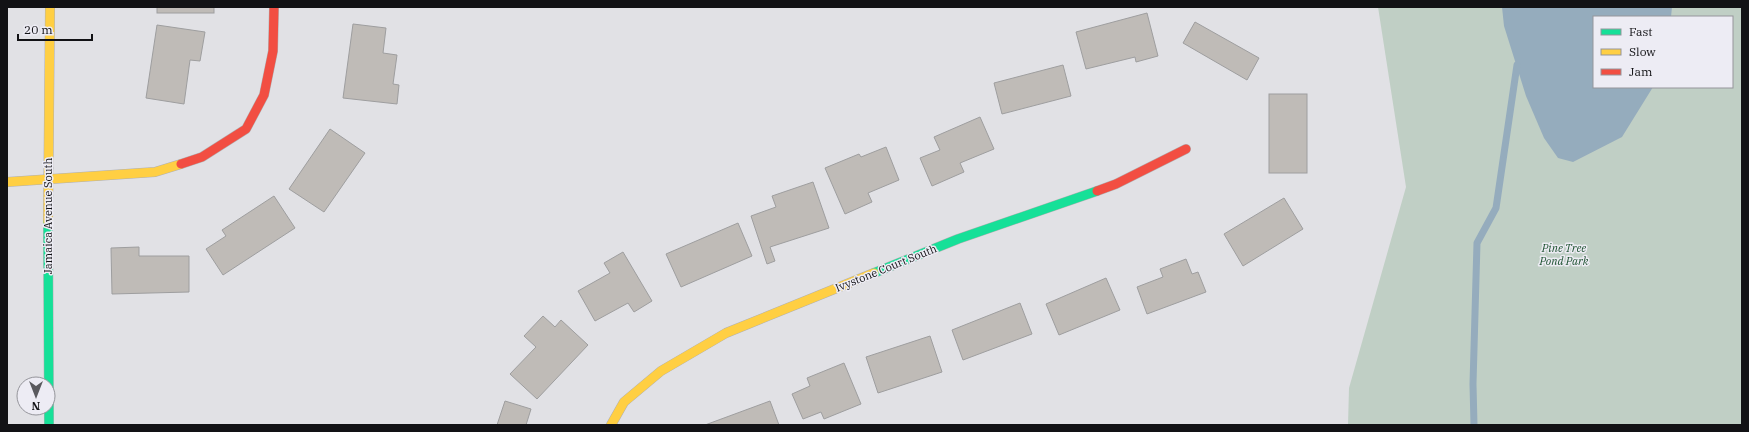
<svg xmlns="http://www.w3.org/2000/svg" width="1749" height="432" font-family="'IBM Plex Serif',serif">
<rect width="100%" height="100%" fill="#e1e1e5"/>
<path fill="#c0cfc5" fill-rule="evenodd" d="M1378 7H1742V425H1348L1349 388 1406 187ZM1594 17H1732V87H1594Z"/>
<polygon fill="#95acbd" points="1502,7 1672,7 1671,17 1594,17 1594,87 1653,87 1622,137 1573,162 1558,158 1544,138 1526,96 1504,26"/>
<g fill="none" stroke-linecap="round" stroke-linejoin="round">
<polyline stroke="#95acbd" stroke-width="7" points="1474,425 1473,384 1477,243 1496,208 1517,65"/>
</g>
<g fill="#bfbbb7" stroke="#9e9e9f">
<rect x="157" y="7" width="57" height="6"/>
<polygon points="1147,13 1158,56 1136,62 1135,57 1086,69 1076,32"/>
<polygon points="1195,22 1259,58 1247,80 1183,43"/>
<polygon points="353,24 386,28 383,53 397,55 393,84 399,85 397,104 343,98"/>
<polygon points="157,25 205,32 200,61 190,60 184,104 146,98"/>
<polygon points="1063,65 1071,96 1002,114 994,83"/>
<rect x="1269" y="94" width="38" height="79"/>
<polygon points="980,117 994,149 960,163 964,172 932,186 920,158 940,150 934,137"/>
<polygon points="330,129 365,153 324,212 289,189"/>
<polygon points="886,147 899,180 868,193 872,202 845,214 825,168 859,154 861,157"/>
<polygon points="813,182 829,228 770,247 775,261 767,264 751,216 776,207 772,196"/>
<polygon points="274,196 295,228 223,275 206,249 226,236 222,230"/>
<polygon points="1284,198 1303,229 1243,266 1224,234"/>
<polygon points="738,223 752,256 681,287 666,254"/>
<polygon points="139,247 139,256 189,256 189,292 112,294 111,248"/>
<polygon points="623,252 652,301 634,312 628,303 595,321 578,291 610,273 604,263"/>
<polygon points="1186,259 1192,274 1198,272 1206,292 1147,314 1137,287 1163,277 1160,269"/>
<polygon points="1106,278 1120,310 1059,335 1046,304"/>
<polygon points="1020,303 1032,334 963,360 952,330"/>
<polygon points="543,316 555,327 561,320 588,345 537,399 510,374 536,347 524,336"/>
<polygon points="930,336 942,372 878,393 866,357"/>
<polygon points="844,363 861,404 824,419 821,412 803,419 792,394 810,386 807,378"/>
<polygon points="505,401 531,409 526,425 497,425"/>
<polygon points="770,401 779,425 705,425"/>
</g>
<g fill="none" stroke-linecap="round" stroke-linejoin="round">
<defs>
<g id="fast">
<polyline points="48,222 49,425"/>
<polyline points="874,273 958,239 1097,191"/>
</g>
<g id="slow">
<polyline points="7,182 155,172 181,164"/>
<polyline points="48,222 50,7"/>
<polyline points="611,425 624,402 661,371 726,333 874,273"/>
</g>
<g id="jam">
<polyline points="181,164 202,157 246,129 264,95 273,51 274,7"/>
<polyline points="1097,191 1116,184 1186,149"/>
</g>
</defs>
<use href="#fast" stroke="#b0b0b2" stroke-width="10"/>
<use href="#slow" stroke="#b0b0b2" stroke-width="10"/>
<use href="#jam" stroke="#b0b0b2" stroke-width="10"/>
<use href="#fast" stroke="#16e098" stroke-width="9"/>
<use href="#slow" stroke="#ffcf43" stroke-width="9"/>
<use href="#jam" stroke="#f24e42" stroke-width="9"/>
</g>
<g text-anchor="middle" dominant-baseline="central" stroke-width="3" stroke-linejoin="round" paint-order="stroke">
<g font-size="11" fill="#121215" stroke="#edecf4">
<text transform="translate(48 216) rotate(-90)">Jamaica Avenue South</text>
<text transform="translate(886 268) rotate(-22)">Ivystone Court South</text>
</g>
<g font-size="11" font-style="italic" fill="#1d5130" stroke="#edecf4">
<text x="1564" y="248">Pine Tree<tspan x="1564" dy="13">Pond Park</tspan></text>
</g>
</g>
<rect width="1749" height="432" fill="none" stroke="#121215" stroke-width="16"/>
<rect x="1593" y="16" width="140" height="72" fill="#edecf4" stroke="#95959b"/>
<rect x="1601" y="29" width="20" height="6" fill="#16e098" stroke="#95959b"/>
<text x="1629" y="36" font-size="12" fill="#121215">Fast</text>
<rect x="1601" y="49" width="20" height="6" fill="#ffcf43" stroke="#95959b"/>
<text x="1629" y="56" font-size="12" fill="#121215">Slow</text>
<rect x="1601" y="69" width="20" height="6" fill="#f24e42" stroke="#95959b"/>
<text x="1629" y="76" font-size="12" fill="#121215">Jam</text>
<g transform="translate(36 396) rotate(180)"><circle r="19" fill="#edecf4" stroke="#95959b"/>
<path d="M0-3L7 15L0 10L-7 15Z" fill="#5a5a5e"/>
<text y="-6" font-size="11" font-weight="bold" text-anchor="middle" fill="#121215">N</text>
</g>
<path d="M18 34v6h74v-6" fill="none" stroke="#121215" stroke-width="2"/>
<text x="24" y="34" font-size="12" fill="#121215" stroke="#edecf4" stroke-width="3" paint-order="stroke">20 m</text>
</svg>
